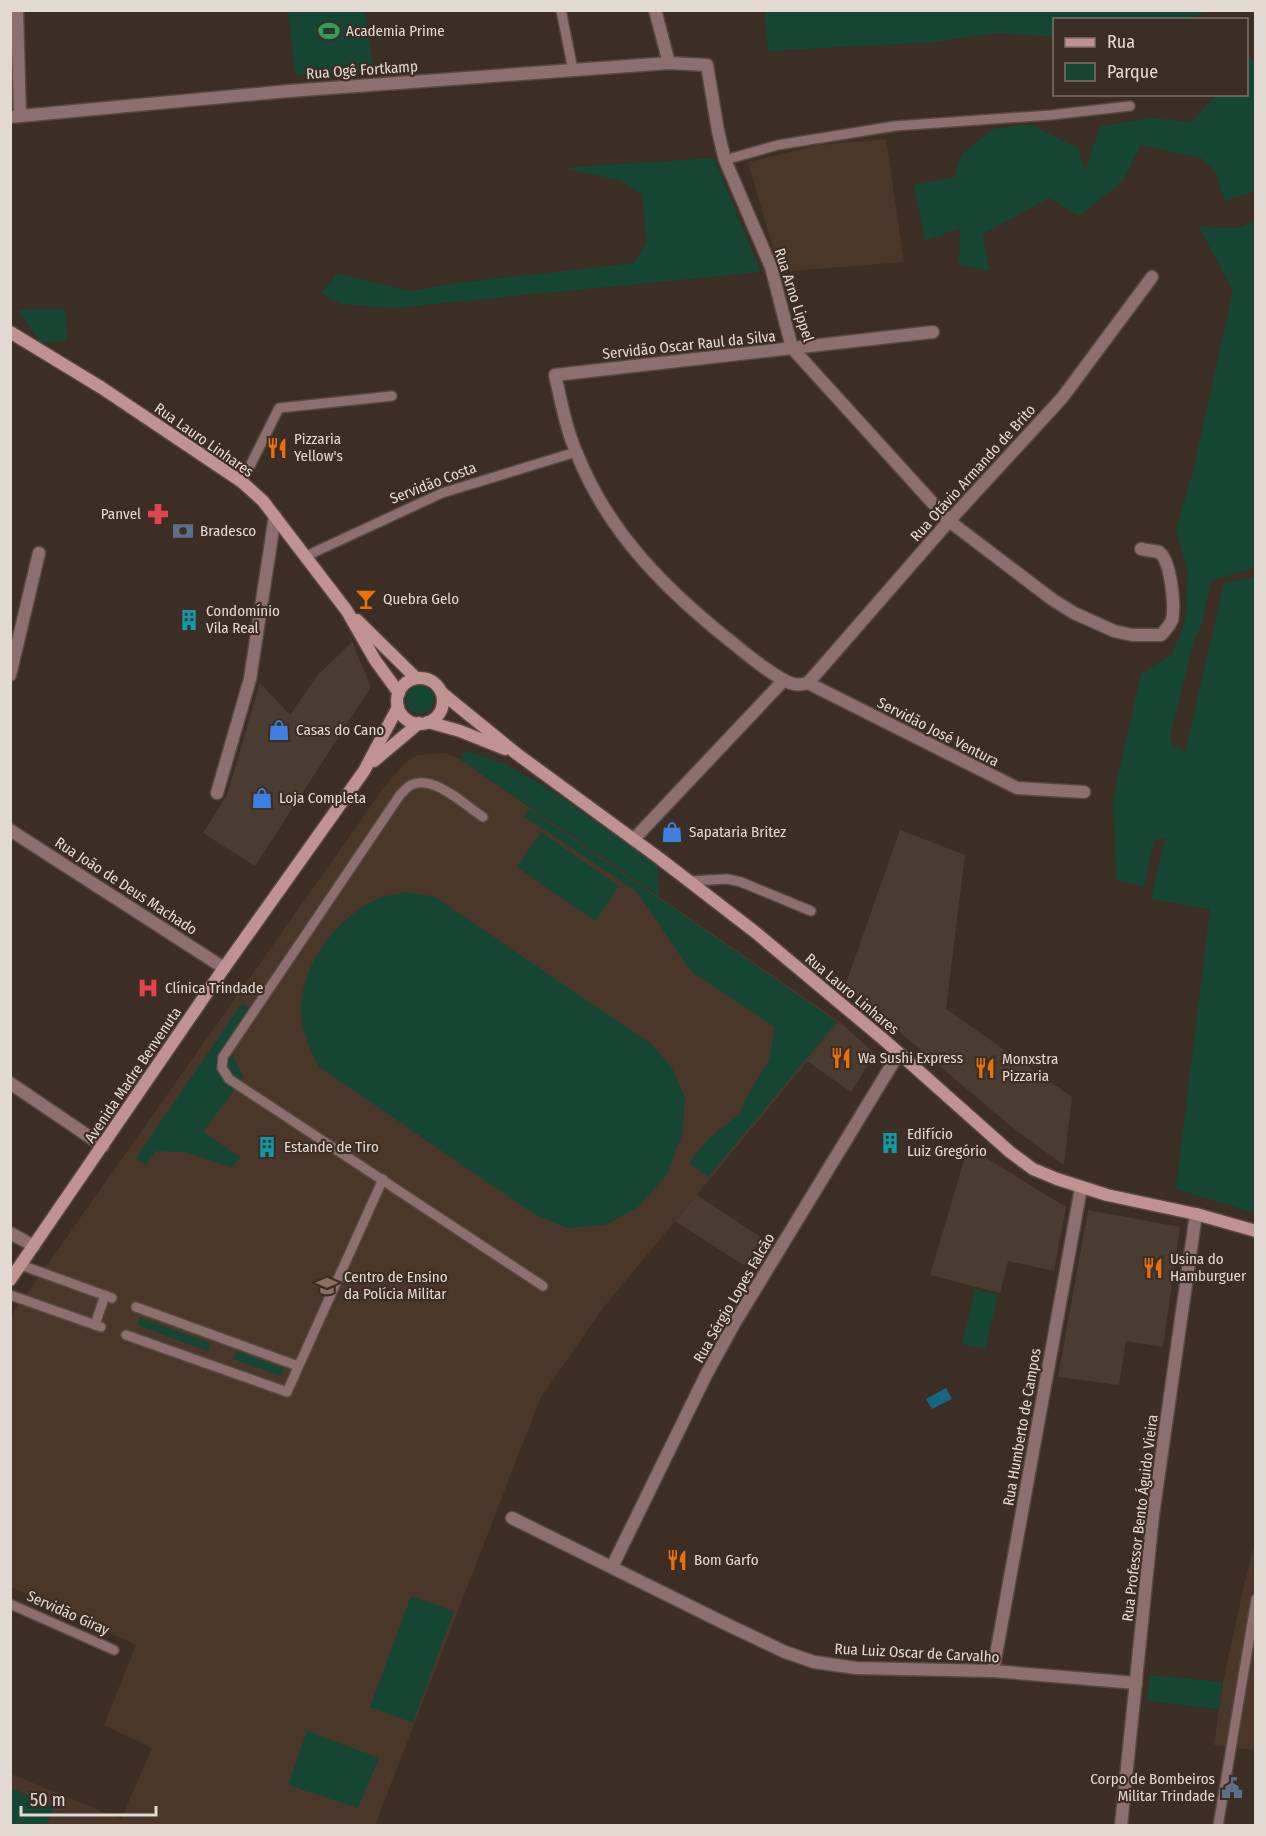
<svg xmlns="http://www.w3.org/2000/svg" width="1266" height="1836" font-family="'Fira Sans Condensed',sans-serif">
<rect width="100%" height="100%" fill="#3c2e24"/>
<g fill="#4b3c31">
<polygon points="352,642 371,687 255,866 203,833 227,795 260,683 290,715 317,676"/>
<polygon points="900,830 965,855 946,1009 1072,1097 1064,1165 1019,1133 845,986"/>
<polygon points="840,1022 875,1054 851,1092 807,1061"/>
<polygon points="968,1147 1066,1207 1054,1271 1008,1261 1000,1293 930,1275"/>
<polygon points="697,1195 762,1238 745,1266 675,1221"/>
<polygon points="1088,1210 1180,1227 1163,1347 1126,1341 1119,1385 1058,1377"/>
</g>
<g fill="#4b372a">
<polygon points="886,139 904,262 780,272 748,162 819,145"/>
<polygon points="446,753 460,759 840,1022 603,1308 540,1399 375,1825 11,1825 11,1774 121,1819 152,1748 104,1725 136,1645 11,1587 11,1316 385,786 406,762 418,755"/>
<polygon points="1255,1542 1255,1750 1214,1745 1223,1682 1243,1590"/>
</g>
<g fill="#144633">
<polygon points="288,11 365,11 373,69 296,75"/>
<polygon points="765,11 765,10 1211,11 1186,19 1054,20 1054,37 997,33 935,42 768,51"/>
<polygon points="1250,57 1256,62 1255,191 1225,201 1215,171 1201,158 1141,145 1122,182 1079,216 1049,198 983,234 989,271 959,264 960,228 925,241 914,185 953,178 962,154 993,129 1030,124 1078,148 1085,171 1100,126 1153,118 1192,122 1216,95 1246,94 1247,61"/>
<polygon points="714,158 761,272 394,308 341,304 321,293 337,274 411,291 457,283 634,263 647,241 642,194 618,180 562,168"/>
<polygon points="1255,221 1255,567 1211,581 1201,627 1194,640 1171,732 1171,744 1185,752 1224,583 1255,577 1255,1213 1176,1189 1210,909 1151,899 1165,838 1154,840 1144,887 1116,879 1113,798 1141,674 1172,655 1185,621 1188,573 1176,530 1193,471 1233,291 1199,227 1237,228"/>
<polygon points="65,309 67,341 41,343 18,310"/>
<circle cx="420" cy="700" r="14"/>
<polygon points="466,751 505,764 551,790 657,865 659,896 460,759"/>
<polygon points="530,809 837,1022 708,1177 689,1163 709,1138 740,1114 745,1100 769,1060 775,1027 691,971 637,892 524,816"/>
<polygon points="541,832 619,886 595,921 517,867"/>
<path d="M407 892 435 897 651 1044 672 1068 685 1098 682 1135 666 1176 638 1207 605 1225 567 1228 534 1214 319 1067C310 1049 301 1030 301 1010 301 964 338 915 380 898 388 895 398 894 407 892Z"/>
<polygon points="242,1003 256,1012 230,1051 244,1077 203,1132 241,1158 231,1167 186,1152 156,1151 146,1165 136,1158"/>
<polygon points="975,1289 998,1295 985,1349 962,1344"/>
<polygon points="139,1317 210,1343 209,1350 207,1351 137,1325"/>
<polygon points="237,1351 283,1368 282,1375 280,1376 233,1359"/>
<polygon points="411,1596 454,1611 413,1723 370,1707"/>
<polygon points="1150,1675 1223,1682 1219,1709 1147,1701"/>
<polygon points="307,1731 379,1758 358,1808 288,1785"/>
<polygon points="11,1788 54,1807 46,1825 11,1825"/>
</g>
<polygon fill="#176681" points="946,1388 952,1399 932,1409 926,1399"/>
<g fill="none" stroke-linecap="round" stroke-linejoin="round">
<defs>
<g id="lane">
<polyline points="561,10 573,70"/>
<polyline points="725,160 778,145 895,126 1051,115 1130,106"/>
<polyline points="242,482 279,408 392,396"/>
<polyline points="306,556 442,493 576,452"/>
<path d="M483 817C465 805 433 774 411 785 407 787 403 792 400 795L223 1057 222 1068 229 1079 543 1286"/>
<polyline points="689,881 727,879 741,882 811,911"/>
<polyline points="21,1265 112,1298"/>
<polyline points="10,1295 101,1327"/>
<polyline points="136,1307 298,1366"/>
<polyline points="95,1325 105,1295"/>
<polyline points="126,1335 287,1392 383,1179"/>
<polyline points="10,1604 114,1650"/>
<polyline points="1218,1826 1256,1599"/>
</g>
<g id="street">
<polyline points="655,10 669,63"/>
<path d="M20 116 289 91 669 63 707 65 718 131 725 160 771 267 792 348 949 521 1053 600 1074 613 1114 631 1132 635H1161C1165 630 1170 626 1172 620 1175 606 1171 560 1159 552L1141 549"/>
<polyline points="10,117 20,116 17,10"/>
<path d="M933 332 555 375C561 401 566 429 577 454 609 534 667 591 734 644 746 654 781 682 794 684 798 685 804 684 808 683L1017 788 1084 792"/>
<polyline points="10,675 39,553"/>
<polyline points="808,683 949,521 1062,398 1152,277"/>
<polyline points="217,793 250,679 275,516"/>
<polyline points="10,830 224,968"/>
<polyline points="634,839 784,680"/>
<polyline points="10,1083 103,1146"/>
<polyline points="10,1233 34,1246"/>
<polyline points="512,1518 724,1623 785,1652 814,1662 856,1668 993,1671 1136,1683"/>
<polyline points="612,1567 706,1375 734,1324 899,1053"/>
<polyline points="993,1671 1081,1188"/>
<polyline points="1121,1826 1153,1515 1196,1214"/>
</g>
<g id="secondary">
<polyline points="10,332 102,388 242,482 263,501 347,611 375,660 399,693"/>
<polyline points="357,620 416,678"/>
<circle cx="420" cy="701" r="23"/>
<polyline points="442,693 517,754 659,858 755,932 883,1039 1010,1152 1033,1169 1057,1179 1107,1195 1196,1214 1256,1231"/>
<polyline points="428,722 460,731 505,749"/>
<polyline points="374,761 419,723"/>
<polyline points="10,1280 224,968 364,771 398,707"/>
</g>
</defs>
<use href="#lane" stroke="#574940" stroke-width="12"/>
<use href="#street" stroke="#574940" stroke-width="15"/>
<use href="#secondary" stroke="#574940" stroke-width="15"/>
<use href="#lane" stroke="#8d6f6f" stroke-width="9"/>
<use href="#street" stroke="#8d6f6f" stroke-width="12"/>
<use href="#secondary" stroke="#c19292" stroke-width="12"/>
</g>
<defs>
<symbol id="stadium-bare" viewBox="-9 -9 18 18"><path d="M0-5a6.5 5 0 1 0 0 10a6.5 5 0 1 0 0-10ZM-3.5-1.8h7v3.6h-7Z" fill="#2e9e5b" stroke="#3c2e24" stroke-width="2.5" paint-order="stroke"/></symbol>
<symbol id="restaurant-bare" viewBox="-9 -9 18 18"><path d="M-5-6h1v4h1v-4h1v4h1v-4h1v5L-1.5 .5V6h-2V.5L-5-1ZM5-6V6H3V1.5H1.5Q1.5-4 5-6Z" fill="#e8710a" stroke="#3c2e24" stroke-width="2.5" paint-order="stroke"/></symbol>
<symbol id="pharmacy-bare" viewBox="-9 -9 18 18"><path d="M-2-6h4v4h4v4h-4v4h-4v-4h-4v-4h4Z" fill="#e0444e" stroke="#3c2e24" stroke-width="2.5" paint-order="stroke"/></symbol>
<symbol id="bank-bare" viewBox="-9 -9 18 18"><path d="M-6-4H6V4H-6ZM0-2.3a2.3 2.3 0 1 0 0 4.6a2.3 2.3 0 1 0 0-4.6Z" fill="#5c6f8a" stroke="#3c2e24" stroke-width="2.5" paint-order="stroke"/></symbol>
<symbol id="bar-bare" viewBox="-9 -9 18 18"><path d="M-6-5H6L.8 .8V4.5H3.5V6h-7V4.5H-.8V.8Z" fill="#e8710a" stroke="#3c2e24" stroke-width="2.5" paint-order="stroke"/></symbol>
<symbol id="building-bare" viewBox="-9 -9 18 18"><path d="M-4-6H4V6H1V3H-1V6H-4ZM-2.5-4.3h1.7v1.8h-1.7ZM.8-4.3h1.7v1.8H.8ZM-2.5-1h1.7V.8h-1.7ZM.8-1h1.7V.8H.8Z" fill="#0f9aa8" stroke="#3c2e24" stroke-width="2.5" paint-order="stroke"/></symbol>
<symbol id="shop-bare" viewBox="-9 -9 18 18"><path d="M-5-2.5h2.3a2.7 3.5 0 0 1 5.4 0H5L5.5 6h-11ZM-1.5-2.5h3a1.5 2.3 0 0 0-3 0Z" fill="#3f7fe0" stroke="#3c2e24" stroke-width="2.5" paint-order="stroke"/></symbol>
<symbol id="hospital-bare" viewBox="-9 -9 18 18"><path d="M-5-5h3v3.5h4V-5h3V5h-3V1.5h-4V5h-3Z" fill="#e0444e" stroke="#3c2e24" stroke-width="2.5" paint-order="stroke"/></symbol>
<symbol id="university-bare" viewBox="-9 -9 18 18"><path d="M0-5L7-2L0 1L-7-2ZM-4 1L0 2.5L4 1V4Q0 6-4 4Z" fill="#8d6e63" stroke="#3c2e24" stroke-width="2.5" paint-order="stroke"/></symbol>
<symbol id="civic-bare" viewBox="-9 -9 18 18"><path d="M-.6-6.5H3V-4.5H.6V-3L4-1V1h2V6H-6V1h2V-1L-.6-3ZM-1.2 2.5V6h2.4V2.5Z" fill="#5c6f8a" stroke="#3c2e24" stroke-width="2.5" paint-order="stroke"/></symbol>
</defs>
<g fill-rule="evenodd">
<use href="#stadium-bare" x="314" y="16" width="30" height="30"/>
<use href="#restaurant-bare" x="262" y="433" width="30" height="30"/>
<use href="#pharmacy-bare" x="143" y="499" width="30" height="30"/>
<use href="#bank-bare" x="168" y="516" width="30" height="30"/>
<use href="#bar-bare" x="351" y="584" width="30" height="30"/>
<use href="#building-bare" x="174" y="605" width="30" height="30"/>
<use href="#shop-bare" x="264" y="715" width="30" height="30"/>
<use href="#shop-bare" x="247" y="783" width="30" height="30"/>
<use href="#shop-bare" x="657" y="817" width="30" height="30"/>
<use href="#hospital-bare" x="133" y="973" width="30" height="30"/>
<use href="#restaurant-bare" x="826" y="1043" width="30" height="30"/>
<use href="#restaurant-bare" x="970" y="1053" width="30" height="30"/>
<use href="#building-bare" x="875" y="1128" width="30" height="30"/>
<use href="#building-bare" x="252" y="1132" width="30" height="30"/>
<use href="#restaurant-bare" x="1138" y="1253" width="30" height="30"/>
<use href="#university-bare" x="312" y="1271" width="30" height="30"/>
<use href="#restaurant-bare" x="662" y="1545" width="30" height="30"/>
<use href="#civic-bare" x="1217" y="1773" width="30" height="30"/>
</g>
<g text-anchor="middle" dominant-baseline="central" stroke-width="4.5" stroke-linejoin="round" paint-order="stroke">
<g font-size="15" fill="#e3d9d3" stroke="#3c2e24" text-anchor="start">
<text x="346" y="31">Academia Prime</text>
<text x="294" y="439">Pizzaria<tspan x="294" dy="17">Yellow's</tspan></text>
<text x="141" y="514" text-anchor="end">Panvel</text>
<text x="200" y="531">Bradesco</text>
<text x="383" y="599">Quebra Gelo</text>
<text x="206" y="611">Condomínio<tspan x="206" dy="17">Vila Real</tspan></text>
<text x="296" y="730">Casas do Cano</text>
<text x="279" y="798">Loja Completa</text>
<text x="689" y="832">Sapataria Britez</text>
<text x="165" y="988">Clínica Trindade</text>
<text x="858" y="1058">Wa Sushi Express</text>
<text x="1002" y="1059">Monxstra<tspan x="1002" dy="17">Pizzaria</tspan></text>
<text x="907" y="1134">Edifício<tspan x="907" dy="17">Luiz Gregório</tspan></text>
<text x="284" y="1147">Estande de Tiro</text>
<text x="1170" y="1259">Usina do<tspan x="1170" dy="17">Hamburguer</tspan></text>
<text x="344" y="1277">Centro de Ensino<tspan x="344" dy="17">da Polícia Militar</tspan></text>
<text x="694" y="1560">Bom Garfo</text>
<text x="1215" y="1779" text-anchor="end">Corpo de Bombeiros<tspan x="1215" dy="17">Militar Trindade</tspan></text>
</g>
<g font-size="15" fill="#e3d9d3" stroke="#3c2e24">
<text transform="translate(362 70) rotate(-4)">Rua Ogê Fortkamp</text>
<text transform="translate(794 295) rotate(72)">Rua Arno Lippel</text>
<text transform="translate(689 345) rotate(-6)">Servidão Oscar Raul da Silva</text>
<text transform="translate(204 440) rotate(35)">Rua Lauro Linhares</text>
<text transform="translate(973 473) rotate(-48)">Rua Otávio Armando de Brito</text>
<text transform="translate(433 483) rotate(-21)">Servidão Costa</text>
<text transform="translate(938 732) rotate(27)">Servidão José Ventura</text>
<text transform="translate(126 886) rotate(33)">Rua João de Deus Machado</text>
<text transform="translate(852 994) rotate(40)">Rua Lauro Linhares</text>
<text transform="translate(133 1075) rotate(-56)">Avenida Madre Benvenuta</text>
<text transform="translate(734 1298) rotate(-60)">Rua Sérgio Lopes Falcão</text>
<text transform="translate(1022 1427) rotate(-80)">Rua Humberto de Campos</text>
<text transform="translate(1140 1518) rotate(-83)">Rua Professor Bento Águido Vieira</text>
<text transform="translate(68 1613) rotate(24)">Servidão Giray</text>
<text transform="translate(917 1653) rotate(3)">Rua Luiz Oscar de Carvalho</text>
</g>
</g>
<rect width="1266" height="1836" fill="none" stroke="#e3d9d3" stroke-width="24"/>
<rect x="1053" y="18" width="195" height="78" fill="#3c2e24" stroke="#7f726a" stroke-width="1.5"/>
<rect x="1065" y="38" width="30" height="9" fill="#c19292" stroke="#7f726a" stroke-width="1.5"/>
<text x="1107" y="48" font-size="18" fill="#e3d9d3">Rua</text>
<rect x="1065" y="63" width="30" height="18" fill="#144633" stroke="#7f726a" stroke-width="1.5"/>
<text x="1107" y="78" font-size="18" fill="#e3d9d3">Parque</text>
<path d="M21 1806v9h135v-9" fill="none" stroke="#e3d9d3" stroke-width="3"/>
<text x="30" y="1806" font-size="18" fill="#e3d9d3" stroke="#3c2e24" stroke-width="4.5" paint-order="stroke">50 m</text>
</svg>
